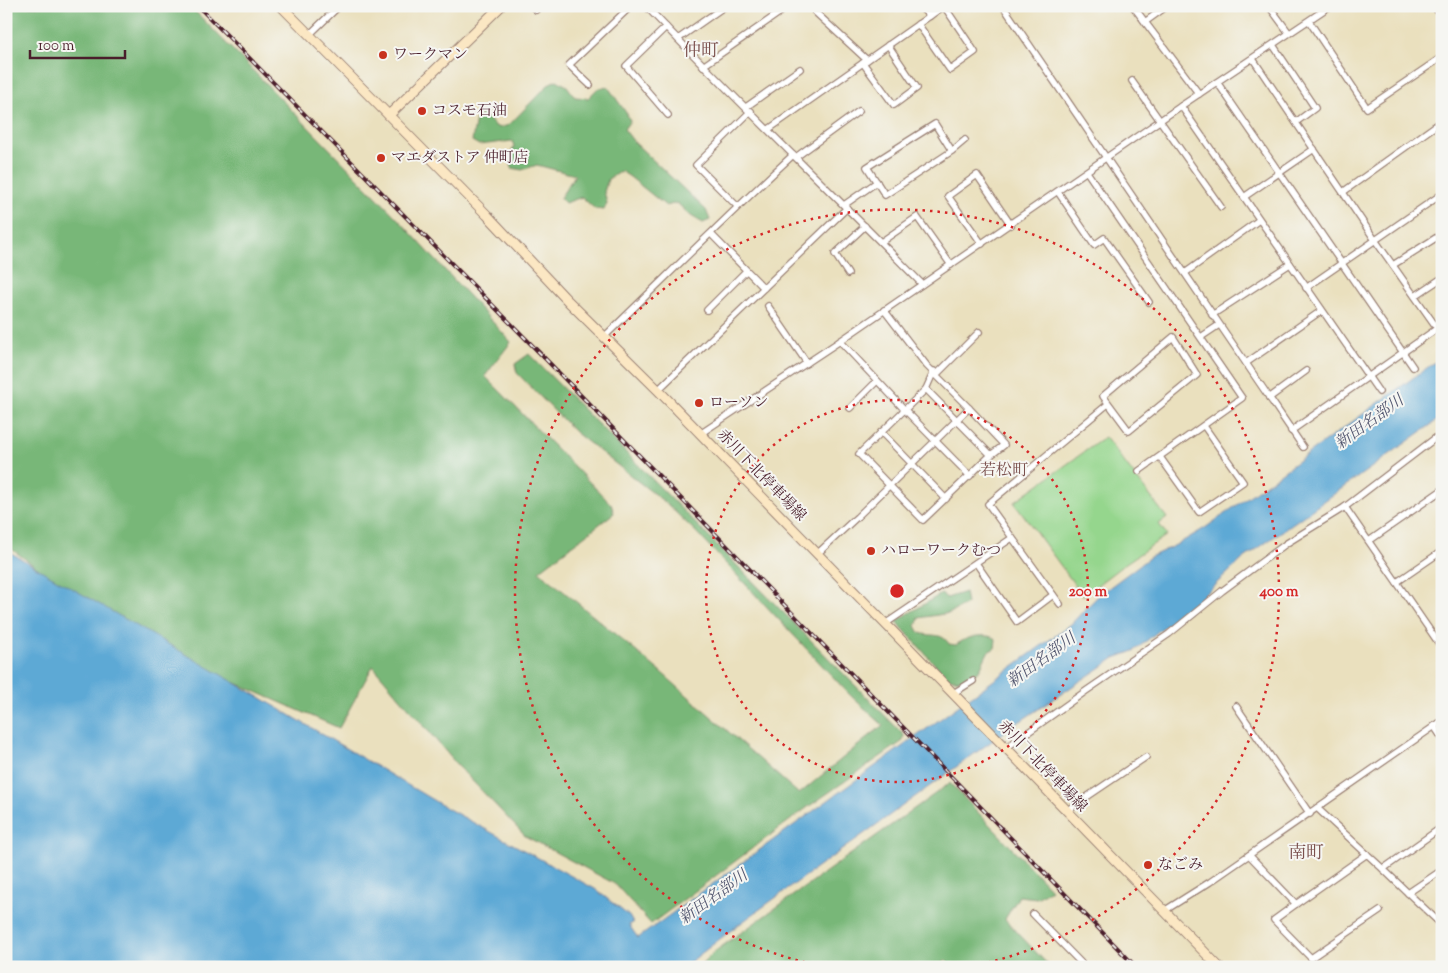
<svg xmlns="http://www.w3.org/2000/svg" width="1448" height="973" font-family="'Sorts Mill Goudy','Noto Serif JP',serif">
<rect width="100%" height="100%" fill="#f6f6f2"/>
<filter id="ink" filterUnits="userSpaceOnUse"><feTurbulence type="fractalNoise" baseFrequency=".02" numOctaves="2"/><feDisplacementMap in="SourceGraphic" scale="10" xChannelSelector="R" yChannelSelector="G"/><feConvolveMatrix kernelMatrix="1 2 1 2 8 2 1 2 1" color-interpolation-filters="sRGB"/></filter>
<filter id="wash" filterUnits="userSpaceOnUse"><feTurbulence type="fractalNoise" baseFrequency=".0096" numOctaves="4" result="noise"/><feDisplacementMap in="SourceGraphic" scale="20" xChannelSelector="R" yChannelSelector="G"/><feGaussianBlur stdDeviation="1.12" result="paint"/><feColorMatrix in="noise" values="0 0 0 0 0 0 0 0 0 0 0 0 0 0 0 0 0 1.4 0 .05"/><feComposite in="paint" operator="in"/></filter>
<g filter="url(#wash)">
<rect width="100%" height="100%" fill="#eae0be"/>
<polygon fill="#95d68d" stroke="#707a5c" points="1105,437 1167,518 1159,524 1167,535 1126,563 1083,596 1014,502"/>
<g fill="#78b778" stroke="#616b52">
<polygon points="6,6 190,6 399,220 511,342 485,376 611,504 614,513 539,571 662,673 799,794 883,725 851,696 697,533 667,504 575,432 517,373 515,364 529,354 904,735 903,741 808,807 651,924 615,884 525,836 458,766 373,666 339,728 192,664 110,621 6,545 6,330 8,328 6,318"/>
<polygon points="557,80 567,86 575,97 588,98 597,89 608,87 627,114 630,121 624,129 634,142 706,210 710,220 703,223 691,216 677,203 666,206 630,177 621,171 608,179 604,192 607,203 604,210 595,209 582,197 565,203 560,198 575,175 537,165 522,170 512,168 510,156 514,146 512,141 479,145 472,141 476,119 483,113 494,125 499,128 509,125 550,83"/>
<path d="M965 592 967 604 950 613 919 618 916 626 920 633C932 637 942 632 949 644L956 645C966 637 984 632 996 639L995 648 988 652 980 669 970 678 961 680 947 678 896 621 941 594 947 598Z"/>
<polygon points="950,783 1051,889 1037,898 1019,896 1005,919 1050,967 953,967 946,960 939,967 703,967 702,964 714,952"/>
</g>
<polygon fill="#5da9d5" stroke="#546480" points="1442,357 1442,417 1243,559 1206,593 1192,609 1161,629 1134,651 1115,658 1010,728 734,928 689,963 691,967 6,967 6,550 268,702 443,806 595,889 629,916 633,923 629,925 638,938 1070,625 1098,596 1150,557 1178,544 1205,528"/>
</g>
<g filter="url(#ink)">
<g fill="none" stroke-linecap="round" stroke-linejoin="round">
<defs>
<g id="street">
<polyline points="532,6 536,10"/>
<path d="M646 6C736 101 831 191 922 284"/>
<polyline points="919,6 930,16"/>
<polyline points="1003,6 1303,447"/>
<polyline points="1133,6 1199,94"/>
<polyline points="1269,6 1289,33"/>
<polyline points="1434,6 1442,17"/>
<polyline points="815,12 867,60"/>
<polyline points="1309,21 1367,108 1442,57"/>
<polyline points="1145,22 1167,6"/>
<polyline points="918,24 950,70 975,52 944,6"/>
<polyline points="666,27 626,66 668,115"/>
<polyline points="309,35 339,6"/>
<polyline points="678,39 725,6"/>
<polyline points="1273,45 1315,108 1296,122"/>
<polyline points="1253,59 1375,240 1442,335"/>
<polyline points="863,63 894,105 917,88 888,45"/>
<polyline points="703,66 789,6"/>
<polyline points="1132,81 1221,207"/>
<polyline points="1217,82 1413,367"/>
<polyline points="590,85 569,65 631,6"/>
<polyline points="1181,106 1379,392"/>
<polyline points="746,107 800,69"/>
<polyline points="769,129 944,6"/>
<polyline points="952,151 935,124 867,167 885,195 952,151 965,140"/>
<polyline points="796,157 859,111"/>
<polyline points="1087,172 1242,398 1139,471"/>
<polyline points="1058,192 1094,245 1104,238 1149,302"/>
<polyline points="1343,192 1442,121"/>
<polyline points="1244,197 1314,149"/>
<polyline points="844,205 877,182"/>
<polyline points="737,206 696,165 751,111"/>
<polyline points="711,234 764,288"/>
<polyline points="881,242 917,217 951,265"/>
<polyline points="982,244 948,196 977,175 1011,225"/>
<polyline points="1393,265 1442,234"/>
<polyline points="1185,273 1259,220"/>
<polyline points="848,274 835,254 865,226"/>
<polyline points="1306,288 1442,194"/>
<polyline points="1415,296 1439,280 1442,283"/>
<polyline points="768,306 807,363"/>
<polyline points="707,310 746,271"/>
<polyline points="1212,315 1290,264"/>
<path d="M604 337C667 276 729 214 793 155"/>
<polygon points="1173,337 1197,375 1129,431 1103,396"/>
<polyline points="1201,337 1219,325"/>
<polyline points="840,341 904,409 970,476"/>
<polyline points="1246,363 1321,311"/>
<polyline points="937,374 979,332"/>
<polyline points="926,389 934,371"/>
<polyline points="658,390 847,208"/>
<polyline points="1269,398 1306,371"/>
<polyline points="850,408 877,381"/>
<polyline points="969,408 1004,445 991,455 923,520 859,454 926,389 991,455"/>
<polyline points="1291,431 1442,325"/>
<polyline points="881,432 946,499"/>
<polyline points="700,434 840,341 1181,106 1330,6"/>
<polyline points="1160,457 1199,512 1243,482 1204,426"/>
<polyline points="1345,507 1442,648"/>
<polyline points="1369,541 1442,490"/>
<polyline points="817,554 857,517 969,408 927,366 884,310"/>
<polyline points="976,563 1017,622 1053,595"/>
<polyline points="1397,582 1442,551"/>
<polyline points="1060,604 988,504 1108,404"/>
<polyline points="885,624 1012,538"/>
<polyline points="952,694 973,681"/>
<polyline points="1236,706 1310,814"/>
<polyline points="1434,726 1442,738"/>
<polyline points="1006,748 1086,691 1169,634 1222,591 1287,543 1345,507 1442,433"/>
<polyline points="1317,808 1383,869"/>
<polyline points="1066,811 1146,757"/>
<polyline points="1442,827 1383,869 1408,893 1442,870"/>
<polyline points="1249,855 1296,904 1367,854"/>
<polyline points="1408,893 1442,925"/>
<polyline points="1296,904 1274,920 1311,958 1380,911"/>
<polyline points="1164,911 1210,882 1442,721"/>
<polyline points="1033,914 1085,967"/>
</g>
<g id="secondary">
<polyline points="281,6 487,215 568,301 658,390 1219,967"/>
<polyline points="389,115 501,6"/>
</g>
</defs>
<use href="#street" stroke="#9a8074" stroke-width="8"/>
<use href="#secondary" stroke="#9a8074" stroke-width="11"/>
<use href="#street" stroke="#fff" stroke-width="5.5"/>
<use href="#secondary" stroke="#fbe7c3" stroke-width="9"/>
<defs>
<polyline id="rail" points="198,6 528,341 1136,967"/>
</defs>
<use href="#rail" stroke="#4a1f2b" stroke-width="4"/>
<use href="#rail" stroke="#f6f6f2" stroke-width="2" stroke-dasharray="5.5" stroke-linecap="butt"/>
</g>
</g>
<g fill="none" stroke="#d62828" stroke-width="2.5" stroke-dasharray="2.5 5">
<circle cx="897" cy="591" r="191"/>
<path d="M827 967A382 382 0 1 1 967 967"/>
</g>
<g fill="#c8321e" stroke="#f6f6f2" stroke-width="2">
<circle cx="383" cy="55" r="5"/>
<circle cx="422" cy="111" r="5"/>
<circle cx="381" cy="158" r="5"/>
<circle cx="699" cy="403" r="5"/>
<circle cx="871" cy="551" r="5"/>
<circle cx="1148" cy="865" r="5"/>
</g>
<g text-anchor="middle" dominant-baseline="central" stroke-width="4" stroke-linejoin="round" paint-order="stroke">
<g font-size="15" fill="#4a1f2b" stroke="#f6f6f2" text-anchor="start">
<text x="393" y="55">ワークマン</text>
<text x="432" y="111">コスモ石油</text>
<text x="391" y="158">マエダストア 仲町店</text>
<text x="709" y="403">ローソン</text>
<text x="881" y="551">ハローワークむつ</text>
<text x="1158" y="865">なごみ</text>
</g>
<g font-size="15" fill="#4a1f2b" stroke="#f6f6f2">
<text transform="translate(761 476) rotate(46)">赤川下北停車場線</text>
<text transform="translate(1042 767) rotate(46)">赤川下北停車場線</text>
</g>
<g font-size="16" font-style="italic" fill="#52566f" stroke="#f6f6f2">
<text transform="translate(1370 423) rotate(-36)">新田名部川</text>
<text transform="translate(1042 661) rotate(-36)">新田名部川</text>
<text transform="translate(714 898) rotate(-36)">新田名部川</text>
</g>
<g font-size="16" fill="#7a4f4c" stroke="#f6f6f2">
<text x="1004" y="471">若松町</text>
</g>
<g font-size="18" fill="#7a4f4c" stroke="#f6f6f2">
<text x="701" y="52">仲町</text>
<text x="1306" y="854">南町</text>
</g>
</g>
<circle cx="897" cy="591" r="8" fill="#d62828" stroke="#f6f6f2" stroke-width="2.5"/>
<g font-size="15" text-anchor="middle" font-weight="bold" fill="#d62828" stroke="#f6f6f2" stroke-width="4" stroke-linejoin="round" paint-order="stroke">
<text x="1088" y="596">200 m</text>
<text x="1279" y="596">400 m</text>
</g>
<rect width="1448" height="973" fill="none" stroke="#f6f6f2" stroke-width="25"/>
<path d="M30 50v8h95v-8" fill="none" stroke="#4a1f2b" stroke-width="2.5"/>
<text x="38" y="50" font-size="15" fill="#4a1f2b" stroke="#f6f6f2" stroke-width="4" paint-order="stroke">100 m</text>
</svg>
